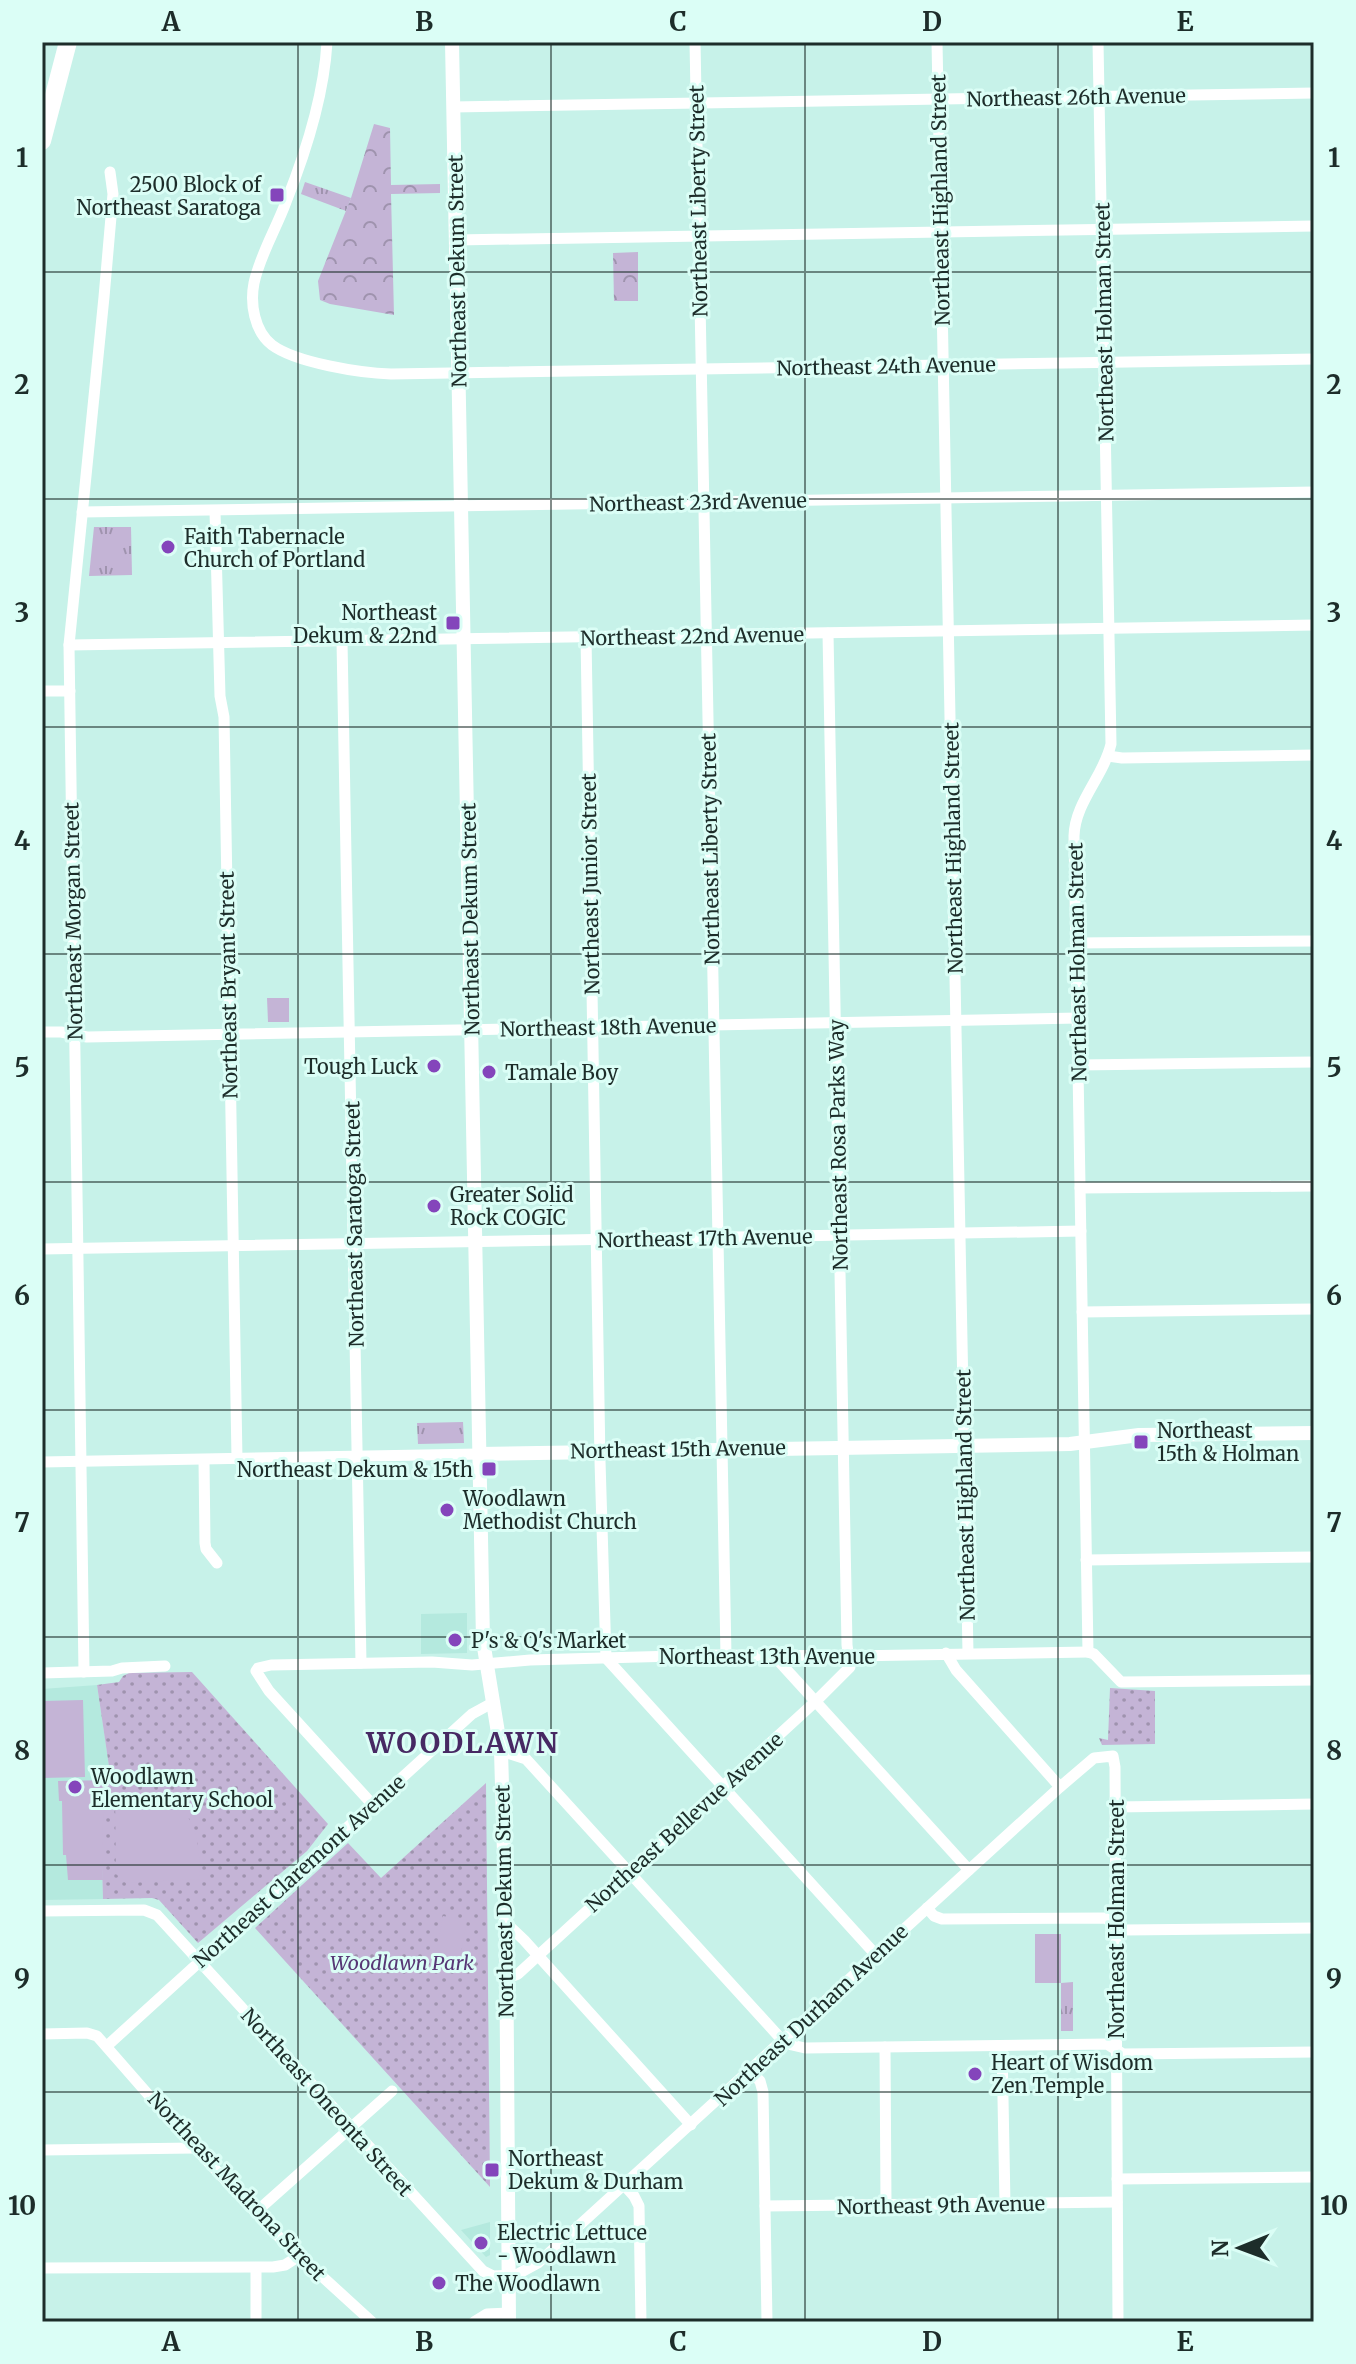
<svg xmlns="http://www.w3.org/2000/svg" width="1356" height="2364" font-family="Merriweather,serif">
<defs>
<pattern id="grass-tufts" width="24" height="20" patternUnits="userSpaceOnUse" patternTransform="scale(2)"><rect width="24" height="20" fill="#c4b4d6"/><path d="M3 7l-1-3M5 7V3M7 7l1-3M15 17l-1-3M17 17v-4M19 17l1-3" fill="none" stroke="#9f93ae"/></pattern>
<pattern id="forest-crowns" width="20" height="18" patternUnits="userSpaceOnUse" patternTransform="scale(2)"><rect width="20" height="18" fill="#c4b4d6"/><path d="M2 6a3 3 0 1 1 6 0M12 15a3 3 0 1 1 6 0" fill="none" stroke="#9f93ae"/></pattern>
<pattern id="park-dots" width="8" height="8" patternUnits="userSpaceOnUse" patternTransform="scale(2)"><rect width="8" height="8" fill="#c4b4d6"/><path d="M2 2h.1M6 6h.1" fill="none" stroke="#9f93ae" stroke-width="1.8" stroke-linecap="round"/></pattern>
</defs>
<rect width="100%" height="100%" fill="#c7f2e9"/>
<g fill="#b4e9de">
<polygon points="467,1613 467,1653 421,1654 421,1614"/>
<polygon points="97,1685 111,1780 102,1862 103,1899 42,1900 42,1689"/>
<polygon points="490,2222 490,2255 486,2257 461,2230"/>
</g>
<g fill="url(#grass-tufts)">
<polygon points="305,182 351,198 346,211 301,194"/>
<polygon points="94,527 131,527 132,575 89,576"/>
<polygon points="267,998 289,998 289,1022 268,1022"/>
<polygon points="463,1422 464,1443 418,1444 417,1423"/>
<polygon points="1073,1982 1073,2031 1061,2031 1061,1983"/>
</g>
<g fill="url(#forest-crowns)">
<polygon points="374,124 390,128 391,185 440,184 440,193 391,194 394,315 330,304 320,300 318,281 351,198"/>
<polygon points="638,252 638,301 614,301 613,253"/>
</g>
<g fill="url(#park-dots)">
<polygon points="192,1672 328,1824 307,1851 198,1943 159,1900 152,1898 103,1899 101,1835 103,1811 111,1780 97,1685 119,1682 123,1676 129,1673"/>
<polygon points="1110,1688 1155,1691 1155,1744 1102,1745 1099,1738 1108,1740"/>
<polygon points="486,1783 490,2187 255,1928 348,1843 381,1878"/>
</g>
<g fill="#c4b4d6">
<polygon points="83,1700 85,1777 42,1778 42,1701"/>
<path d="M111 1780C101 1814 101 1845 103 1880H68L66 1855H63L62 1801H59L58 1781Z"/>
<path d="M150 1793C197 1807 199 1835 200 1879L126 1883 116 1874 115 1794Z"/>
<polygon points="443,1916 467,1920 460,1959 436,1955"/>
<rect x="1035" y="1934" width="26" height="49"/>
</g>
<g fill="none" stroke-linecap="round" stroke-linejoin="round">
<g stroke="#fff" stroke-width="11">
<path d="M327 42C324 96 306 152 286 202 276 229 260 255 254 283 250 303 254 331 272 345 296 363 361 373 391 374L1314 359"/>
<polyline points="695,42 726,1656"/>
<polyline points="937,42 968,1653"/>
<path d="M1098 42 1111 744C1104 776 1075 802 1074 836L1088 1652 1094 1654 1121 1682 1314 1680"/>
<polyline points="453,107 1314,93"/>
<polyline points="456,240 1314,226"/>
<polyline points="215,511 220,696 224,717 237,1459"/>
<polyline points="82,512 1314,492"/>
<polyline points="586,637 600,1461 606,1658 876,1955"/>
<polyline points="342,641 361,1663"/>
<polyline points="69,645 1314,625"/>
<polyline points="42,691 70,691"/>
<polyline points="1108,756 1122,758 1314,755"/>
<polyline points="1076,943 1314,941"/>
<polyline points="42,1032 61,1032 87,1037 1078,1018"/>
<polyline points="1078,1065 1314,1062"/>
<polyline points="1080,1188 1314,1186"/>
<polyline points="42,1249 1081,1231"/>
<polyline points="1082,1312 1314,1309"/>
<polyline points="204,1460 205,1543 206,1549 217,1563"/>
<polyline points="42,1462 479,1454"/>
<polyline points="1086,1560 1314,1557"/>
<polyline points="946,1653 956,1670 1060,1787"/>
<polyline points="775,1657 969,1870"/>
<polyline points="84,1672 69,645 104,297 113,194 110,172"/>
<polyline points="42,1673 112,1671 122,1668 165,1666"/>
<polyline points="501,1751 526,1759 783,2041 792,2045 805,2048 1107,2044 1123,2054 1314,2052"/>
<polyline points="373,1805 269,1691 256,1671 258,1668 271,1665 432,1662 472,1665 530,1660 712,1655 850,1656 1088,1652"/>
<polyline points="1115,1807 1314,1804"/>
<polyline points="927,1908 934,1916 942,1919 1105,1918 1125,1930 1314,1928"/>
<polyline points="42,1911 144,1910 157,1915 483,2271 493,2276 516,2275 538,2263 1060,1787 1094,1758 1113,1756 1115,1767 1118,2322"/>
<polyline points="506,1923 524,1940 691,2125"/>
<polyline points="505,1979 518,1974 815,1702 850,1667 847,1645 828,633"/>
<polyline points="42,2034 87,2033 97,2036 195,2148 280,2238 372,2322"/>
<polyline points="108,2045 472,1714 494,1702"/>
<polyline points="1002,2046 1005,2204"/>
<polyline points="885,2047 886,2205"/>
<polyline points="750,2071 760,2081 763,2092 767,2322"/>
<polyline points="42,2150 195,2148"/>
<polyline points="1117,2179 1314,2177"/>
<polyline points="625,2186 634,2196 639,2206 641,2322"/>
<polyline points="765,2206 1117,2202"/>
<polyline points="256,2212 392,2091"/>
<polyline points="42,2268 273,2267 285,2265 299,2256"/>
<polyline points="256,2268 256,2322"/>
<polyline points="474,2322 487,2314 509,2313"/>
</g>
<g stroke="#fff" stroke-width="14">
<polyline points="452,42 483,1641 501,1751 506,1923 509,2322"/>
<polyline points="479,1454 1070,1444 1139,1435 1314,1433"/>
</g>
<polyline stroke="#fff" stroke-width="18" points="42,141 68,42"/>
</g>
<path fill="none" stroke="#1d2d2a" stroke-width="2" stroke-opacity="0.55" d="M298 42V2322M551 42V2322M805 42V2322M1058 42V2322M42 272H1314M42 499H1314M42 727H1314M42 954H1314M42 1182H1314M42 1410H1314M42 1637H1314M42 1865H1314M42 2092H1314"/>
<g fill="#8445bb" stroke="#dbfef6" stroke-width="3">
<rect x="269" y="187" width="16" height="16" rx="4"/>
<circle cx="168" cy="547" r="8"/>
<rect x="445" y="615" width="16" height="16" rx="4"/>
<circle cx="434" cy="1066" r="8"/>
<circle cx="489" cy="1072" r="8"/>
<circle cx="434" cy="1206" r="8"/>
<rect x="1133" y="1434" width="16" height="16" rx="4"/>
<rect x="481" y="1461" width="16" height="16" rx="4"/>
<circle cx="447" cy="1510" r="8"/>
<circle cx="455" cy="1640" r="8"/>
<circle cx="75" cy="1787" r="8"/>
<circle cx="975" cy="2074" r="8"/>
<rect x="484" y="2162" width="16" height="16" rx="4"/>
<circle cx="481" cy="2243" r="8"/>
<circle cx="439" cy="2283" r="8"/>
</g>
<g text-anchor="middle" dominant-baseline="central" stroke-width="6" stroke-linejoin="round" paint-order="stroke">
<g font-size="20" fill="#1d2d2a" stroke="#dbfef6">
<text transform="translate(1076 97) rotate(-1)">Northeast 26th Avenue</text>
<text transform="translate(940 200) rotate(-91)">Northeast Highland Street</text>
<text transform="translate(698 201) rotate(-91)">Northeast Liberty Street</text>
<text transform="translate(457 271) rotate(-91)">Northeast Dekum Street</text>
<text transform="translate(1104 322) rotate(-91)">Northeast Holman Street</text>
<text transform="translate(886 366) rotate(-1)">Northeast 24th Avenue</text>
<text transform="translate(698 502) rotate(-1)">Northeast 23rd Avenue</text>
<text transform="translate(692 636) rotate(-1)">Northeast 22nd Avenue</text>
<text transform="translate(953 848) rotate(-91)">Northeast Highland Street</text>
<text transform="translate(710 849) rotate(-91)">Northeast Liberty Street</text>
<text transform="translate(590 884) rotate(-91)">Northeast Junior Street</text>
<text transform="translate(470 919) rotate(-91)">Northeast Dekum Street</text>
<text transform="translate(73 921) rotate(-91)">Northeast Morgan Street</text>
<text transform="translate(1077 962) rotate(-91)">Northeast Holman Street</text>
<text transform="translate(228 985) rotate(-91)">Northeast Bryant Street</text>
<text transform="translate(608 1027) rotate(-1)">Northeast 18th Avenue</text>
<text transform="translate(838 1145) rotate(-91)">Northeast Rosa Parks Way</text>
<text transform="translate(354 1224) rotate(-91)">Northeast Saratoga Street</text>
<text transform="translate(705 1238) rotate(-1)">Northeast 17th Avenue</text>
<text transform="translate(678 1449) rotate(-1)">Northeast 15th Avenue</text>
<text transform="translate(965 1495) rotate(-91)">Northeast Highland Street</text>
<text x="767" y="1656">Northeast 13th Avenue</text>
<text transform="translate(684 1822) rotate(-42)">Northeast Bellevue Avenue</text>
<text transform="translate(299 1871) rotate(-42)">Northeast Claremont Avenue</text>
<text transform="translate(504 1901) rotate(-91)">Northeast Dekum Street</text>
<text transform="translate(1116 1919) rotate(-90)">Northeast Holman Street</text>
<text transform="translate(811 2015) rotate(-43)">Northeast Durham Avenue</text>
<text transform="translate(327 2102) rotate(48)">Northeast Oneonta Street</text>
<text transform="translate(237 2186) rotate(47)">Northeast Madrona Street</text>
<text transform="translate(941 2205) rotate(-1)">Northeast 9th Avenue</text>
</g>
<g font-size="20" fill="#1d2d2a" stroke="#dbfef6" text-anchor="start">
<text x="261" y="184" text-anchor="end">2500 Block of<tspan x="261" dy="23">Northeast Saratoga</tspan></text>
<text x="184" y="536">Faith Tabernacle<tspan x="184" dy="23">Church of Portland</tspan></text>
<text x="437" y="612" text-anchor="end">Northeast<tspan x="437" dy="23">Dekum &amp; 22nd</tspan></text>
<text x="418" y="1066" text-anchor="end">Tough Luck</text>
<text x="505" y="1072">Tamale Boy</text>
<text x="450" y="1194">Greater Solid<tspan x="450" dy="23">Rock COGIC</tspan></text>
<text x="1157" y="1430">Northeast<tspan x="1157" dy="23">15th &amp; Holman</tspan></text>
<text x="473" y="1469" text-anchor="end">Northeast Dekum &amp; 15th</text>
<text x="463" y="1498">Woodlawn<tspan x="463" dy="23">Methodist Church</tspan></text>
<text x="471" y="1640">P's &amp; Q's Market</text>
<text x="91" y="1776">Woodlawn<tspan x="91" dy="23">Elementary School</tspan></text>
<text x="991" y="2062">Heart of Wisdom<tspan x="991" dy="23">Zen Temple</tspan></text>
<text x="508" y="2158">Northeast<tspan x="508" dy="23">Dekum &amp; Durham</tspan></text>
<text x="497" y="2232">Electric Lettuce<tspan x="497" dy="23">- Woodlawn</tspan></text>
<text x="455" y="2283">The Woodlawn</text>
</g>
<g font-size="20" font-style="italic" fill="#573775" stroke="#dbfef6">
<text x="402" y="1962">Woodlawn Park</text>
</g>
<g font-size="28" font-weight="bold" letter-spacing="2" fill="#472963" stroke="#dbfef6">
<text x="463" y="1743">WOODLAWN</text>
</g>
</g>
<rect width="1356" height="2364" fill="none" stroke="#dbfef6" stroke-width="88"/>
<g transform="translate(1240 2248) rotate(269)" stroke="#dbfef6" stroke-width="6" paint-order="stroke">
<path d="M0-6L14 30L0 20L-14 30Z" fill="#1d2d2a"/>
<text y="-12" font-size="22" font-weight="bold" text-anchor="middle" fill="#1d2d2a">N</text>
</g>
<rect x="44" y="44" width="1268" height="2276" fill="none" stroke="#1d2d2a" stroke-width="3"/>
<g font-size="26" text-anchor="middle" font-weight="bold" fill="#1d2d2a">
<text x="171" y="31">A</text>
<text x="424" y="31">B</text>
<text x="678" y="31">C</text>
<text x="932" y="31">D</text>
<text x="1185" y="31">E</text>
<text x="22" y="167">1</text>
<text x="1334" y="167">1</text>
<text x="22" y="394">2</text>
<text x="1334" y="394">2</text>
<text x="22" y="622">3</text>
<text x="1334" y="622">3</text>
<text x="22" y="850">4</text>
<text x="1334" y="850">4</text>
<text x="22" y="1077">5</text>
<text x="1334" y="1077">5</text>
<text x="22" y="1305">6</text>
<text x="1334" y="1305">6</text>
<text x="22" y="1532">7</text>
<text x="1334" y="1532">7</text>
<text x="22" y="1760">8</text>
<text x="1334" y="1760">8</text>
<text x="22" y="1988">9</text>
<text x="1334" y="1988">9</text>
<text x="22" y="2215">10</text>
<text x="1334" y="2215">10</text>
<text x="171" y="2351">A</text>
<text x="424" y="2351">B</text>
<text x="678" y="2351">C</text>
<text x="932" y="2351">D</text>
<text x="1185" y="2351">E</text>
</g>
</svg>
